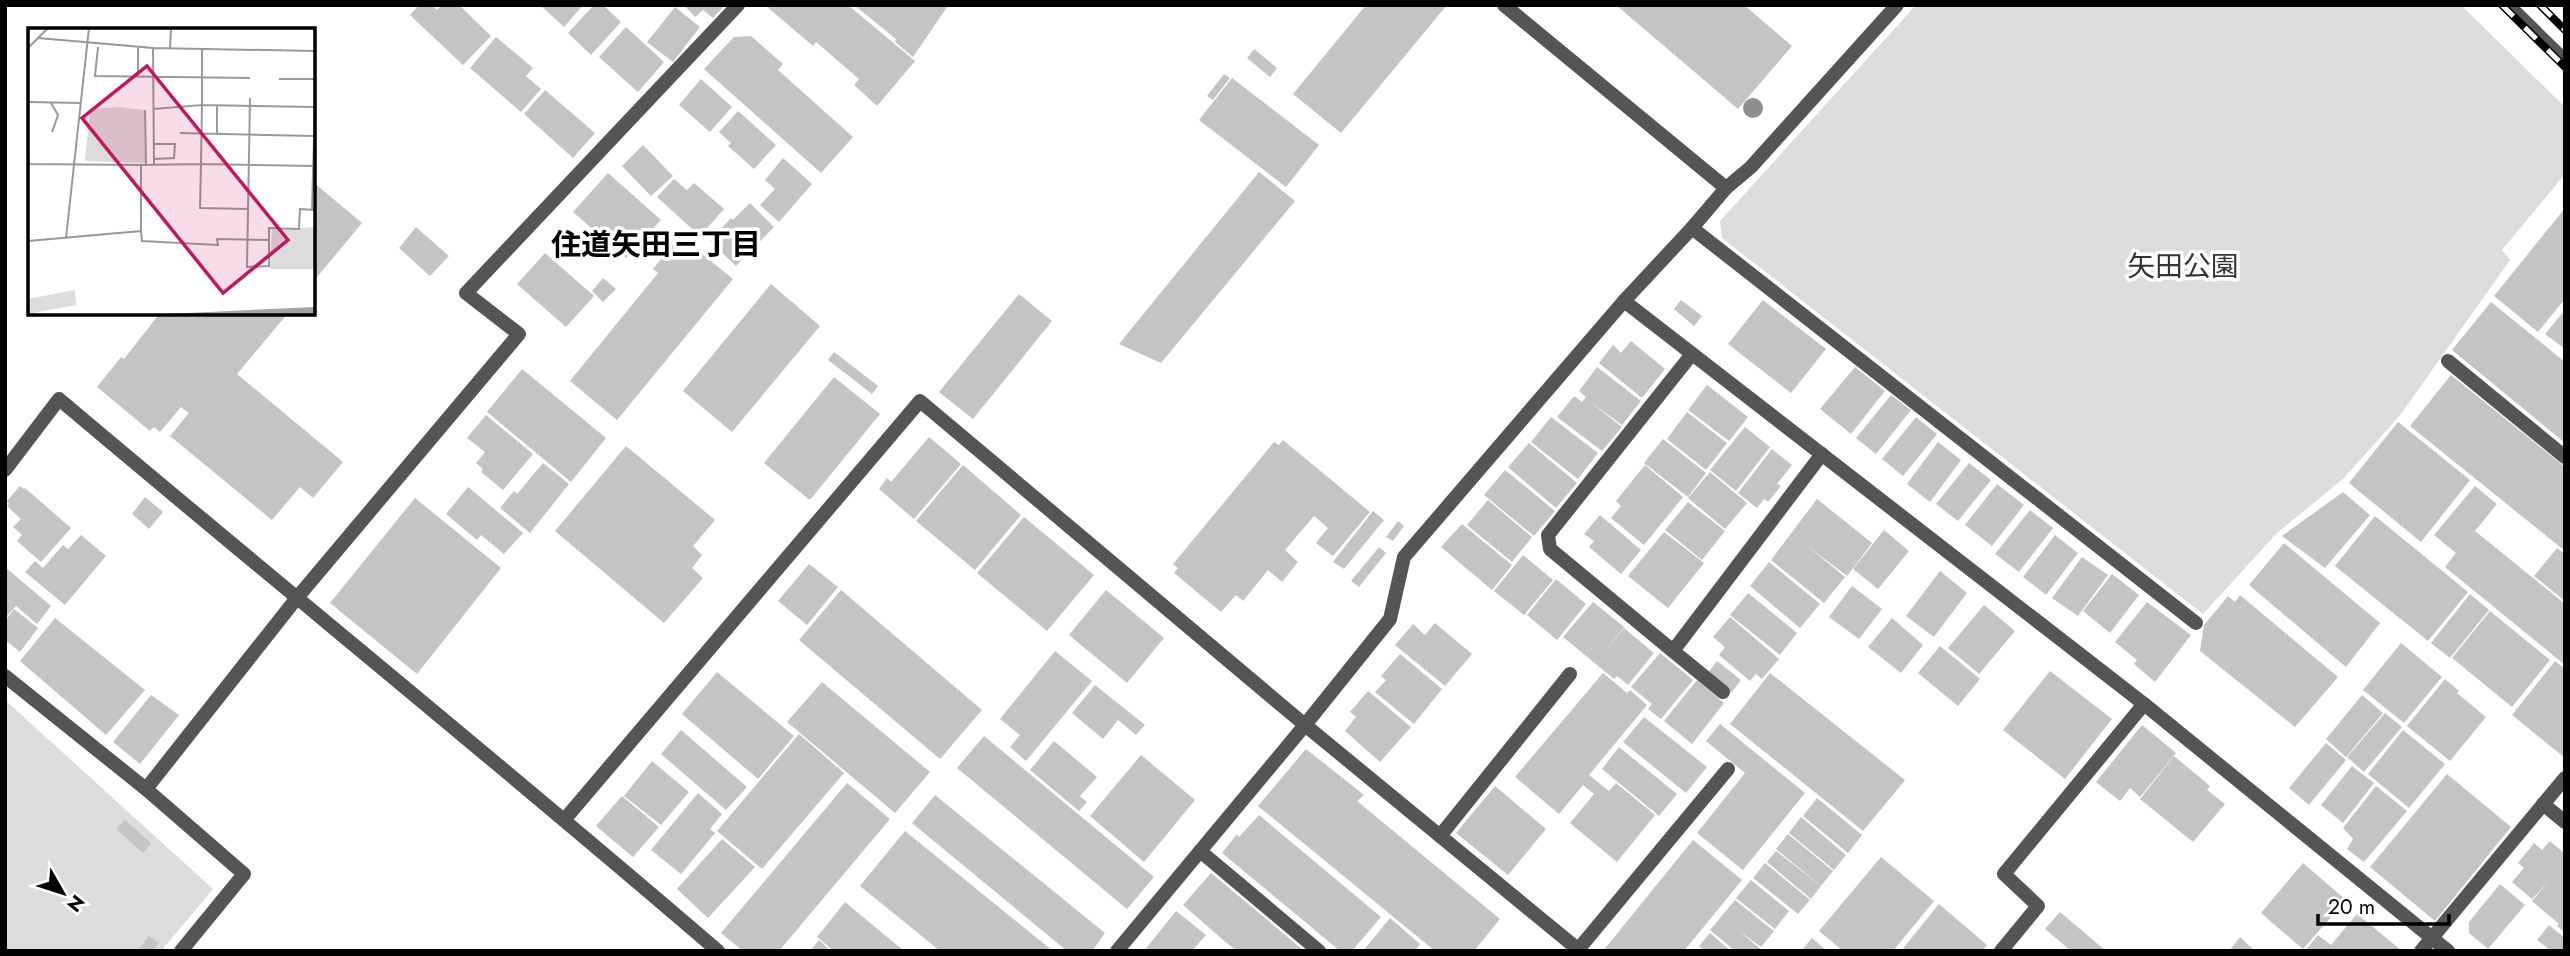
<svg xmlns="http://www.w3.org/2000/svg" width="2570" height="956" font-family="Jost,'Noto Sans JP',sans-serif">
<rect width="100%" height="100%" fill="#fff"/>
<g fill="#dcdcdc">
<polygon points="1916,5 2461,5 2565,107 2565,174 2502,250 2510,260 2401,414 2344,478 2277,533 2203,614 1722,238 1720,221"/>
<polygon points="5,700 213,889 161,951 5,951"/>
</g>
<g fill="#c4c4c4">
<polygon points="419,5 432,5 437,10 442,5 459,5 491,36 463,65 410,15"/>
<polygon points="540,5 583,5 564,27"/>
<polygon points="594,5 603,5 621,22 591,55 568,33"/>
<polygon points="684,5 725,5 713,18 703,10 695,17"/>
<polygon points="765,5 848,5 915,61 877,106 854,85 859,79 816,42 813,46"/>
<polygon points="854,5 944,5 947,7 913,57 895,42 896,39"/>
<polygon points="1366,5 1447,5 1341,133 1293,94"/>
<polygon points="1616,5 1744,5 1792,46 1738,109"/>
<polygon points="675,7 700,27 673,62 647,42"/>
<polygon points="626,27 664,62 638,92 599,57"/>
<polygon points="751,36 783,64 778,70 853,137 821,173 704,69 734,37"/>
<polygon points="496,37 533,68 526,76 541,89 521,112 470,68"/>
<polygon points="1254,49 1277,68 1270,77 1247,58"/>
<polygon points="1224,74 1230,78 1213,100 1207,96"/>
<polygon points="1232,78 1319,145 1286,187 1199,120"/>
<polygon points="701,79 732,107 710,132 679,105"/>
<polygon points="545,90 595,133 573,158 524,114"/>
<polygon points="738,111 776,145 754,169 728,146 731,143 719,132"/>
<polygon points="643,145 673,176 651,196 622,166"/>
<polygon points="783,158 812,184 779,222 760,205 775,189 765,180"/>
<polygon points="1259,172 1295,201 1161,363 1119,344"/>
<polygon points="608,173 661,220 626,258 573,212"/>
<polygon points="674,179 687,190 694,183 724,209 700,236 657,197"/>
<polygon points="313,182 362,223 313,282"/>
<polygon points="750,203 774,227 736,266 710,241 731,218 733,220"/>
<polygon points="2565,208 2565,299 2538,332 2494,296"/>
<polygon points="416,227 449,256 430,276 399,248"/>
<polygon points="680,236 733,279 617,420 570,381 658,273 653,269"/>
<polygon points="545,253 594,296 566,327 517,284"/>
<polygon points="603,278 616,289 603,302 592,291"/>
<polygon points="771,284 820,326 732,432 683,391"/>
<polygon points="1019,294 1052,321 973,419 939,392"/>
<polygon points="1681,300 1702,316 1694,326 1674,309"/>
<polygon points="1763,300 1826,349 1791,393 1728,344"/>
<polygon points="2491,302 2565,362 2565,443 2452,350"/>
<polygon points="2565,310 2565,349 2545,334"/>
<polygon points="160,313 288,313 237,374 343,462 313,498 300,487 272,520 170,436 189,413 181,407 160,432 154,427 150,431 97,387 121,357 124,359"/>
<polygon points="1631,341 1665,369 1642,398 1599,363 1613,345 1621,353"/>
<polygon points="834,352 878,386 872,394 828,360"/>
<polygon points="1597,367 1641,401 1622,425 1588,400 1622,427 1602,451 1557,417 1574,396 1582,402 1586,397 1579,391"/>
<polygon points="1855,367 1885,391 1851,434 1820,409"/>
<polygon points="522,369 606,438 571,482 487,412"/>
<polygon points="2451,375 2565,467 2565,551 2410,426"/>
<polygon points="834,377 880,414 810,500 764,463"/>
<polygon points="1707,385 1748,417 1729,441 1688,410"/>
<polygon points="1891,395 1911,410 1876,454 1856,438"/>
<polygon points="1687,412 1727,443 1706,470 1667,439"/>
<polygon points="486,415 533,454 503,490 481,472 483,469 476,463 485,452 467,438"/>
<polygon points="1551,417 1598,453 1578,479 1531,442"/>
<polygon points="1916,417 1937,434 1903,476 1882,459"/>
<polygon points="2398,422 2470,480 2421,542 2349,483"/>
<polygon points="1745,427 1770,447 1736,491 1710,470"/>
<polygon points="929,437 961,464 914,519 879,489 887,478 891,482"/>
<polygon points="1663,439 1706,473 1688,497 1644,463"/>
<polygon points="1283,440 1370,512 1333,556 1316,543 1328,528 1314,516 1285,550 1298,562 1282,582 1268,570 1243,601 1236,595 1221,612 1174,573 1178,568 1173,564 1274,442 1279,445"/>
<polygon points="1938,442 1961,460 1930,502 1907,484"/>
<polygon points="1529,443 1577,483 1556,508 1508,467"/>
<polygon points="626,446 715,520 693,546 702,555 692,568 703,578 664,623 555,531"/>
<polygon points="1772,449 1792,465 1777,484 1781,486 1768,502 1764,499 1757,508 1738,493"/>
<polygon points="543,463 569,484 530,533 500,508 514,491 517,494"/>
<polygon points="1969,463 1991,480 1958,521 1936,504"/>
<polygon points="963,465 1021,515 975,570 916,521"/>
<polygon points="1645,465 1683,497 1644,545 1611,518 1621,506 1616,501"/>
<polygon points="1505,470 1555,511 1534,536 1484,495"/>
<polygon points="1710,472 1747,503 1725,529 1688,498"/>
<polygon points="1997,484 2024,505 1992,546 1965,525"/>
<polygon points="20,486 24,489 25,488 71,528 41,562 17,541 22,535 13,527 21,519 7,506 9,504 7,501"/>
<polygon points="2475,486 2497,504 2475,531 2565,604 2565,665 2445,567 2456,553 2434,535"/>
<polygon points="468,487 523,533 504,554 481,535 477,540 446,514"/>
<polygon points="2343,492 2370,515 2325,568 2282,536"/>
<polygon points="145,497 163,512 149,529 132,514"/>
<polygon points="415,498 501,568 417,674 330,603"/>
<polygon points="1817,499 1872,543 1847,576 1806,545 1845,577 1824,603 1771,560"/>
<polygon points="1488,500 1532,537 1512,562 1467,525"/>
<polygon points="1688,502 1725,531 1702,560 1665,530"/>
<polygon points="2030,510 2053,528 2019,572 1995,554"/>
<polygon points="1373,511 1384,520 1344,569 1333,562"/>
<polygon points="1600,515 1641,550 1621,574 1589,547 1594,541 1584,534"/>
<polygon points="2375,516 2468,592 2428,641 2335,566"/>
<polygon points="1024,517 1094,575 1047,631 977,573"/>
<polygon points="1398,521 1404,526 1393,541 1386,537"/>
<polygon points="1462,524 1512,565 1492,590 1441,547"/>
<polygon points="1884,530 1909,551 1878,589 1853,569"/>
<polygon points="1664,532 1704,563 1668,608 1628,576"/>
<polygon points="81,535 106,556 65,605 25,572 35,561 43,568 63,545 68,549"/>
<polygon points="2055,535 2078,553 2046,595 2023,577"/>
<polygon points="2284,543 2380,623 2346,667 2249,585"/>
<polygon points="1379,547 1386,553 1359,587 1351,581"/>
<polygon points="2557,548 2565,554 2565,601 2534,576"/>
<polygon points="1523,555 1553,580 1524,615 1494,591"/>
<polygon points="2082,557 2108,575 2078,616 2052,598"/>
<polygon points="1769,562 1820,604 1800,628 1750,586"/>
<polygon points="809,564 838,587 807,625 778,601"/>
<polygon points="5,567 51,606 37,624 16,606 5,618"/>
<polygon points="1940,571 1967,593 1934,637 1906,616"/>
<polygon points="2112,574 2139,595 2110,633 2083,611"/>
<polygon points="1556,579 1586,604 1557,640 1527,615"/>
<polygon points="1852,586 1882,609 1859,639 1829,617"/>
<polygon points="841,590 982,710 940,759 799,640"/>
<polygon points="1106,590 1164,638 1127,683 1069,635"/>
<polygon points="1748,593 1797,633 1780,655 1730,615"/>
<polygon points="2470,594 2489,610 2450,658 2431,643"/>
<polygon points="2240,595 2338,677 2295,727 2200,651 2204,625 2228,596 2235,602"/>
<polygon points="1593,602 1624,627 1603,654 1624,628 1654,653 1628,685 1617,676 1614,679 1563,637"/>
<polygon points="2147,602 2191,635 2155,682 2134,664 2137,660 2115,642"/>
<polygon points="1984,605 2015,631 1979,674 1948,648"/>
<polygon points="14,609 38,628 20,652 5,640 5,621"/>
<polygon points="2490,611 2550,660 2512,707 2452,658"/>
<polygon points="1730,617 1779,659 1762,679 1756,674 1750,681 1719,655 1725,647 1713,637"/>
<polygon points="55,618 145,690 106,735 20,661"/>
<polygon points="1892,618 1923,645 1901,673 1868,647"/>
<polygon points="1435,623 1472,654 1445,686 1395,645 1413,624 1425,635"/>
<polygon points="2401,643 2442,677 2404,723 2363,690"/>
<polygon points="1940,646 1980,679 1958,706 1918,673"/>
<polygon points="1055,651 1092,681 1026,761 1010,747 1020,735 1000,719"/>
<polygon points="1660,653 1693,680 1661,719 1648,709 1652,704 1631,687"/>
<polygon points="1400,654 1442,689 1414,724 1375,692 1386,680 1381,676"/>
<polygon points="1717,661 1741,680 1731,693 1707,674"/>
<polygon points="2555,661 2565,669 2565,758 2512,715"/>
<polygon points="2050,671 2112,719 2065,779 2003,730"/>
<polygon points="717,672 794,736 758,779 682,714"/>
<polygon points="1603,673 1627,693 1630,690 1647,705 1589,775 1609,791 1616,783 1655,815 1617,862 1570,823 1594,794 1583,785 1559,814 1515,777"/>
<polygon points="1770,673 1905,780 1863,831 1730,724"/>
<polygon points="2445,679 2459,691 2457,693 2486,717 2450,761 2407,726"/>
<polygon points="1697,680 1724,703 1692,744 1664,721"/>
<polygon points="822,682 930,772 895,813 787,722"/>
<polygon points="1095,685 1145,725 1136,735 1118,720 1103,739 1072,713"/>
<polygon points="1368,691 1411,727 1380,762 1345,731 1356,717 1350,712"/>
<polygon points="151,695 179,715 140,764 113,742"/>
<polygon points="2362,695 2383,713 2346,757 2326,739"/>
<polygon points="2385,713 2402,727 2364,772 2347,757"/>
<polygon points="1644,717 1707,767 1686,793 1623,742"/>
<polygon points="1720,724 1805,793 1743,870 1697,833 1745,773 1706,741"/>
<polygon points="2142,725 2176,753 2140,797 2130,788 2120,801 2096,782"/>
<polygon points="681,730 747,787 726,810 661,754"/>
<polygon points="2403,730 2445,764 2409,808 2368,774"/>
<polygon points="799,734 844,773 762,869 717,831"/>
<polygon points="984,736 1154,877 1127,909 957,768"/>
<polygon points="1054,741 1097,777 1080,796 1087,802 1079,811 1030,770"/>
<polygon points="2326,743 2346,760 2309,805 2289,788"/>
<polygon points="1619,747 1677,794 1659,816 1602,769"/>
<polygon points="1306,749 1364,795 1357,801 1500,919 1474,951 1435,951 1258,806"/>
<polygon points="1141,755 1195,800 1144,862 1090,816"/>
<polygon points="2174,756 2210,786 2207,790 2225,804 2193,842 2140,799"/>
<polygon points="652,761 689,792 661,825 624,796"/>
<polygon points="2352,766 2374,783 2343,823 2321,805"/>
<polygon points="2447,774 2511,827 2435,921 2370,867"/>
<polygon points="847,783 890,819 779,951 743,951 721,933"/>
<polygon points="1495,786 1546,829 1508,875 1456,833"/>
<polygon points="2376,786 2407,811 2364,862 2347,849 2353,839 2343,828"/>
<polygon points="698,793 722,814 710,829 715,833 681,874 651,850"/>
<polygon points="935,795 1105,933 1092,951 1067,951 912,823"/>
<polygon points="622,796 659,827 633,857 596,826"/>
<polygon points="1817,798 1862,835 1848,853 1803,816"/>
<polygon points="1259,815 1381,917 1352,951 1340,951 1222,853 1237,834 1239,837"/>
<polygon points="1801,817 1846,855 1834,870 1789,833"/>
<polygon points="125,820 151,843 143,853 116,829"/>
<polygon points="905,831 1043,943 1053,951 940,951 860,886"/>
<polygon points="1788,834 1833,871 1821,886 1776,849"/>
<polygon points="722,839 755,867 708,918 677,889"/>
<polygon points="1693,840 1742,880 1684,951 1603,951"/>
<polygon points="2550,841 2565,854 2563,864 2565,865 2565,933 2557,926 2559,924 2532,901 2549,881 2532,899 2512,882 2524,868 2518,863 2534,843 2542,850"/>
<polygon points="1776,851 1821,886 1811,899 1767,862"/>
<polygon points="1881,857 1934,901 1893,951 1843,951 1819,931"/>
<polygon points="1765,863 1810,900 1798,914 1753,878"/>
<polygon points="2303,863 2346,900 2303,949 2261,913"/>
<polygon points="1211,873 1258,912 1304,951 1237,951 1229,945 1183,905"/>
<polygon points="1751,880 1789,911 1775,929 1736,898"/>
<polygon points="2500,884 2525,905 2488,949 2469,933 2469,922"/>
<polygon points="1735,900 1774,931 1761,947 1739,931 1763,951 1735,951 1710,930"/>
<polygon points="845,902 904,951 834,951 817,937"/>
<polygon points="1939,904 1987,945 1982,951 1901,951"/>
<polygon points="1176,911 1206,935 1192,951 1144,951"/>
<polygon points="2060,912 2106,951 2071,951 2045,929"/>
<polygon points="2357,914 2402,951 2305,951 2318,935 2331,945"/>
<polygon points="1390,918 1420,944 1415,951 1363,951"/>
<polygon points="2549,925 2565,938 2565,951 2551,951 2537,940"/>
<polygon points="1710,933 1731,951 1705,951 1699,946"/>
<polygon points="149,936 159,943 153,951 137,951"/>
<polygon points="2240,937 2255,951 2229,951"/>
<polygon points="1812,938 1827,951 1801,951"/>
<polygon points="819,940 831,951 810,951"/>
</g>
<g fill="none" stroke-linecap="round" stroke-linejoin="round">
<g stroke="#555" stroke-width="14">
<polyline points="2448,361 2565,457"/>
<polyline points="1673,651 1723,692"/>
<polyline points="1440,836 1570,674"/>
<polyline points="1200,851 1319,951"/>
</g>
<g stroke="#555" stroke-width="14">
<polyline points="1504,5 1726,188 1692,228 1624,301 1404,557 1390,619 1305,725 1580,951"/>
<polyline points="2508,5 2565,61"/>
<polyline points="1726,188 1751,167 1897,5"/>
<polyline points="1692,228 2196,623"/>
<polyline points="1624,301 2144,704 2448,951"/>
<polyline points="1692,354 1548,535 1550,549 1673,651 1822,454"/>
<path d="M5 470 59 399C278 584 501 764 718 951"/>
<polyline points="5,676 146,789"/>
<polyline points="2543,804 2565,822"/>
<polyline points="565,819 920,401 1305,725 1117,951"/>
<polyline points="181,951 244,874 146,789 296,599 519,334 466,293 738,5"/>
<polyline points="1577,951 1728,769"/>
<polyline points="2001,951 2038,906 2004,874 2144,704"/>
<polyline points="2421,951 2565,778"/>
</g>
<defs>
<g id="rail">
<polyline points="2502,5 2565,67"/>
<polyline points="2540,5 2565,30"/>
</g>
</defs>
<use href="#rail" stroke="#000" stroke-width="8"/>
<use href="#rail" stroke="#fff" stroke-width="5" stroke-dasharray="16" stroke-linecap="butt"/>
</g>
<circle fill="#8f8f8f" cx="1753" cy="108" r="10"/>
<g text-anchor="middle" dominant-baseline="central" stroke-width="7" stroke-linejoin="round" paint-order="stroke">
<g font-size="28" fill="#333" stroke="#fff">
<text x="2183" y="266">矢田公園</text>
</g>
<g font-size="30" font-weight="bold" fill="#000" stroke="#fff">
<text x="656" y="244">住道矢田三丁目</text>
</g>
</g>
<g transform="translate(28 28)">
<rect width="287" height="287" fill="#fff"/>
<path d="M91 79 116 82 117 135 57 133 62 81ZM287 199V241H242L244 202ZM47 262 48 277 0 286V271Z" fill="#dcdcdc"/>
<path d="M287 279V287H134L138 286Z" fill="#a3a3a3"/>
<path fill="none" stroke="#999" stroke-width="2" d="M10 10 125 20 126 138M70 19 67 48 222 50M0 20 20 0M110 20V48M125 20 287 23M142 21 143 0M174 21V77L287 79M251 51H287M222 70 219 239 241 238V212M0 74 52 75M23 75 30 87 24 104M117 82 118 137M152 105 286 108M189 106V77M0 114 1 136M126 116H147L146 130 126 131M0 136 113 137M220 181 172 180 173 136 287 138M284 181 287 73M113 203 114 213 190 217 189 211 241 212V200L271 201 272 181 287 182M38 210 61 0M0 213 113 203V137L173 136 174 77 125 81"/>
<path fill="#c2185b" fill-opacity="0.15" stroke="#c2185b" stroke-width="3.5" d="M119 38 260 212 195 265 54 90Z"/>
<rect width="287" height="287" fill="none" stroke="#000" stroke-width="3.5"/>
</g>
<rect width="2570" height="956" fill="none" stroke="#000000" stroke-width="14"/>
<g transform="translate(63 893) rotate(129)" stroke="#ffffff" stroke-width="5" paint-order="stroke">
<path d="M0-5L12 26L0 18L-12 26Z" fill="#000000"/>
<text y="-10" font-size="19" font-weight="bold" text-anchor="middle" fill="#000000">N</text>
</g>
<path d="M2318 914v10h131v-10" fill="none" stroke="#000000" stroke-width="3.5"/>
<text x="2328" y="914" font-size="21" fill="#000000" stroke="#ffffff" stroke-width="5" paint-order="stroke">20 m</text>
</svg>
